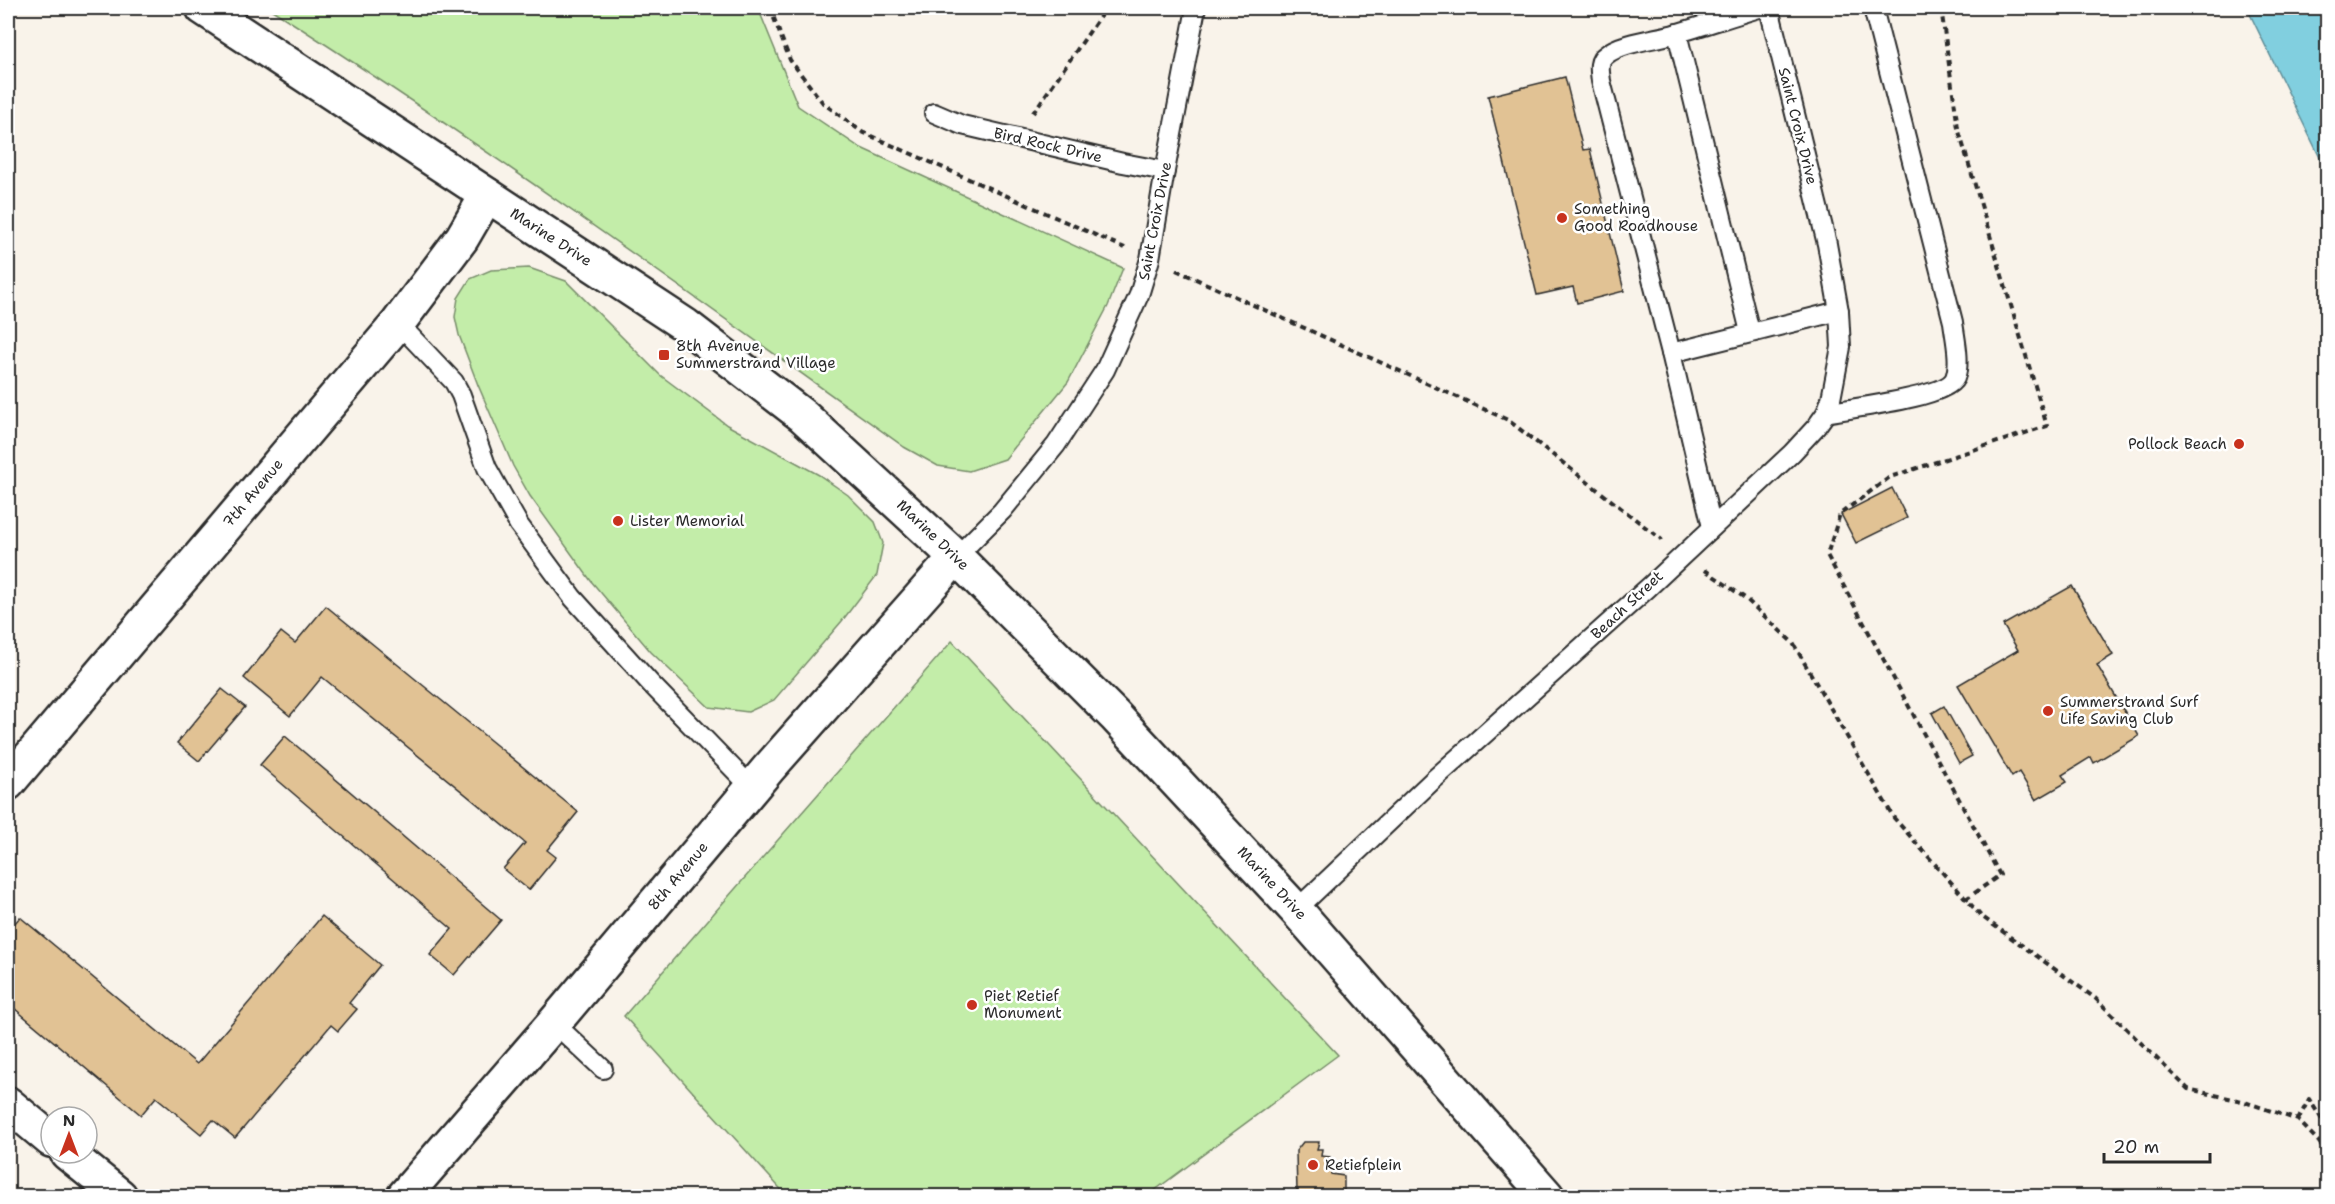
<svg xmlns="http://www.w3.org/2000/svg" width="2335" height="1204" font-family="'Shantell Sans',sans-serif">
<rect width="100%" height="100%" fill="#f9f3ea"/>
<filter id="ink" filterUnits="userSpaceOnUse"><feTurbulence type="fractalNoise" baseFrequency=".0167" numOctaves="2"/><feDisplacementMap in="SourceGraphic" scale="12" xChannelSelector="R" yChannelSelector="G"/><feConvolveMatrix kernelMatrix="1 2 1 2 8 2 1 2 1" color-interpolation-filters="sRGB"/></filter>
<g filter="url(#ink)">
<g fill="#c3eda9" stroke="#778c6a" stroke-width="1.5">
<path d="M269 8H758L798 106 859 147 1123 268 1108 306 1068 382 1005 459 969 471 938 466 904 447C695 297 486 146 269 8Z"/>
<polygon points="529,268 566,281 660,375 727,425 819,475 848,495 875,522 883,543 877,575 842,621 774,700 748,712 709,707 651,652 591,581 530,496 513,466 478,385 459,335 455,317 458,298 470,279 491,270"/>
<polygon points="952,641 1338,1055 1147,1196 787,1196 624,1016"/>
</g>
<polygon fill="#81cfdf" stroke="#5f8d97" stroke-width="1.5" points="2247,8 2327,8 2327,172"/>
<g fill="#e1c294" stroke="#2b2b2b" stroke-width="1.5">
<polygon points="1565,77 1583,150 1590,149 1624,291 1577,303 1573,287 1537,295 1488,96"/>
<polygon points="1892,488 1907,518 1856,543 1841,514"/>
<polygon points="2072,586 2113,655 2097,665 2139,736 2094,763 2091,757 2062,775 2067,782 2036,800 2019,772 2012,777 1958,685 2018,650 2003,625"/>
<polygon points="326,606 578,812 547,850 556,857 529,890 503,869 525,843 322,677 290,716 244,678 281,632 295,643"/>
<polygon points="222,689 245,707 199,761 177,743"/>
<polygon points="1944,706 1972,756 1959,763 1932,713"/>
<polygon points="285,736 501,920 454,975 430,955 452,929 260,765"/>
<polygon points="322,916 380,965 349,1003 357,1009 338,1031 331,1025 235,1138 213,1120 201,1134 156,1097 141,1115 8,1003 8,931 20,917 197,1064"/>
<polygon points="1303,1142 1319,1142 1317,1149 1322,1149 1321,1156 1330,1157 1331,1174 1344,1176 1344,1193 1347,1196 1292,1196 1297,1192 1296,1151"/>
</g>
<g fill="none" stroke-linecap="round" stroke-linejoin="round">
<defs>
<g id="lane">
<polyline points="1677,33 1750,332"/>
<polyline points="934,113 962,125 1123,163 1165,171"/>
<polyline points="398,323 454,382 461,395 487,468 519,525 573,598 651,684 752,788"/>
<polyline points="1671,353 1839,311"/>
<path d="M1826 413C1850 408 1946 398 1955 378 1961 362 1955 338 1953 322L1873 8"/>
<path d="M1712 527 1671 353 1601 81C1600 71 1597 61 1606 55 1621 42 1658 39 1678 33 1705 25 1732 16 1759 8"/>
<polyline points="956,557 1002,511 1056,445 1105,370 1139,295 1150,259 1165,171 1196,8"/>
<polyline points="1296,910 1432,781 1649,587 1792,453 1816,427 1826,413 1831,399 1841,347 1839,311 1827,244 1769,8"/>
<polyline points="554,1023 603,1069"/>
</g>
<g id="street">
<polyline points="8,783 398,323 462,238 487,195"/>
<polyline points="8,1104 51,1140"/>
<polyline points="67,1153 120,1196"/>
<polyline points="404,1196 554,1023 768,769 956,557"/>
</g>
<polyline id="secondary" points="203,8 685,325 803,416 956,557 1115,716 1296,910 1547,1196"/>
</defs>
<use href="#lane" stroke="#2b2b2b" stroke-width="22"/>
<use href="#street" stroke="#2b2b2b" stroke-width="38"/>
<use href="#secondary" stroke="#2b2b2b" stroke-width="38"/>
<g stroke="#2b2b2b" stroke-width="4" stroke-dasharray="6 4.5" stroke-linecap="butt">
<polyline points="770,8 790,60 823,103 862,132 1125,248"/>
<polyline points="1941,8 1958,128 2047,426 1890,477 1840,514 1827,555 2000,875 1966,899"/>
<polyline points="1033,113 1106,8"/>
<polyline points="1176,270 1508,420 1662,540"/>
<polyline points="1705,570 1745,598 1793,643 1894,818 1981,916 2095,998 2188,1089 2242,1101 2298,1120 2319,1142 2328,1155"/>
<polyline points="2298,1120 2309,1099 2328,1129"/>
</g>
<use href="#lane" stroke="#fff" stroke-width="18"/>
<use href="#street" stroke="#fff" stroke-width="33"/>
<use href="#secondary" stroke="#fff" stroke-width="33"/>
</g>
</g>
<g fill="#c8321e" stroke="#fff" stroke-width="2">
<circle cx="1562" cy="218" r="6"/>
<rect x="658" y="349" width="12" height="12" rx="3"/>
<circle cx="2239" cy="444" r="6"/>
<circle cx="618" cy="521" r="6"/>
<circle cx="2048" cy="711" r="6"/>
<circle cx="972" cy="1005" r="6"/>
<circle cx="1313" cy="1165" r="6"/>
</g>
<g text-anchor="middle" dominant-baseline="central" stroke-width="5" stroke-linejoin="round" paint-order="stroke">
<g font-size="15" fill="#2b2b2b" stroke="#fff">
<text transform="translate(1798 126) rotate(76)">Saint Croix Drive</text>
<text transform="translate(1048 145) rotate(13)">Bird Rock Drive</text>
<text transform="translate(1155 221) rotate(-79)">Saint Croix Drive</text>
<text transform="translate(551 237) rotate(33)">Marine Drive</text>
<text transform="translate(253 493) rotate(-50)">7th Avenue</text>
<text transform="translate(933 535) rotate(44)">Marine Drive</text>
<text transform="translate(1627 605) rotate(-43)">Beach Street</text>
<text transform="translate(678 876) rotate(-50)">8th Avenue</text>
<text transform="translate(1272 883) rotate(47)">Marine Drive</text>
</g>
<g font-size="15" fill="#2b2b2b" stroke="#fff" text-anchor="start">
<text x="1574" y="209">Something<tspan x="1574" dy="17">Good Roadhouse</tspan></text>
<text x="676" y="346">8th Avenue,<tspan x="676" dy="17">Summerstrand Village</tspan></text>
<text x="2227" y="444" text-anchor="end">Pollock Beach</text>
<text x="630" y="521">Lister Memorial</text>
<text x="2060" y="702">Summerstrand Surf<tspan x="2060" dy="17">Life Saving Club</tspan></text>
<text x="984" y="996">Piet Retief<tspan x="984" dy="17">Monument</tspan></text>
<text x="1325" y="1165">Retiefplein</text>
</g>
</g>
<rect width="2335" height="1204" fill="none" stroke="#fff" stroke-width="30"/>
<rect x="15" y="15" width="2305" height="1174" fill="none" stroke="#2b2b2b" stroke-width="2" filter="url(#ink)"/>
<g transform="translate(69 1135)"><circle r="28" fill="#ffffff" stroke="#aaaaaa" stroke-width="1.5"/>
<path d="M0-4.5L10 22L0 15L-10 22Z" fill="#c8321e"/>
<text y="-9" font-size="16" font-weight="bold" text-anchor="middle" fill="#2b2b2b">N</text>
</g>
<path d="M2104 1153v9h106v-9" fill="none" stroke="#2b2b2b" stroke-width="3"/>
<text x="2113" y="1153" font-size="18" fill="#2b2b2b" stroke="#ffffff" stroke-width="4.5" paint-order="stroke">20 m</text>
</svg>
